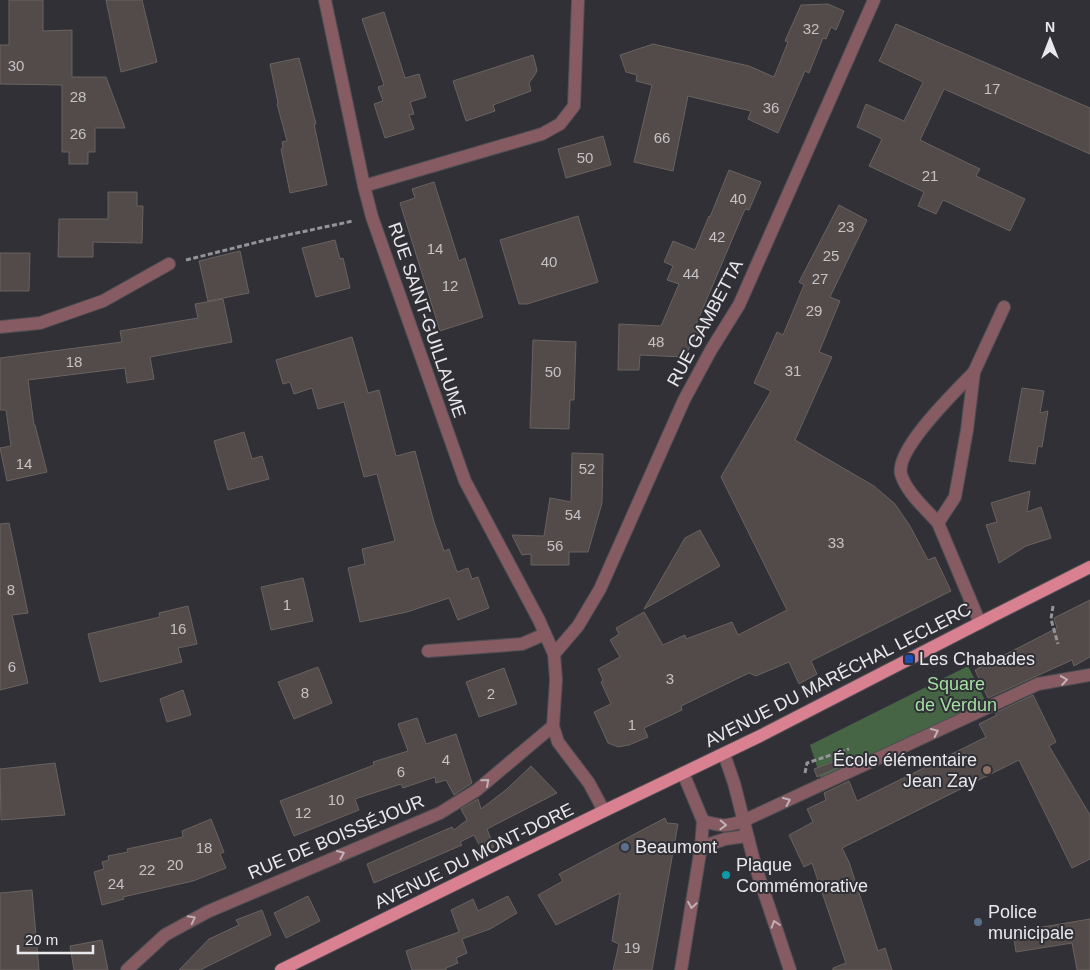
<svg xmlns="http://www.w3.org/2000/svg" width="1090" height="970" font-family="Arial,sans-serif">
<rect width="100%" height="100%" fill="#303036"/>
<polygon fill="#466545" points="968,666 986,702 822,783 810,745"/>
<g fill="#534b4a" stroke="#696260">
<polygon points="9,0 43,0 43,31 72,30 72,77 106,77 125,128 95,128 95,152 88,152 88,164 69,164 69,152 62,152 62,85 0,84 0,45 9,45"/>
<polygon points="106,0 142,0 157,62 121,72"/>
<polygon points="828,4 844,11 836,30 831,27 826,39 823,38 809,73 805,71 778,133 748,119 751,111 688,96 673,171 634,162 652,85 636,81 637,75 626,72 620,55 653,44 749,66 774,77 788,42 785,41 801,5"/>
<polygon points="384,12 405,78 419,74 426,97 410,102 414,114 409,115 414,129 385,138 374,104 383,101 378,87 384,85 362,19"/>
<polygon points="896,24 1090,108 1090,154 944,89 920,140 980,169 976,176 1025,199 1010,231 943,200 936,214 918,206 924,192 869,166 882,139 857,127 866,104 904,121 923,82 879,61"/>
<polygon points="533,55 537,70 536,73 529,83 531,91 493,105 495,111 466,121 453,81"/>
<polygon points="299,58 316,124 314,124 327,185 290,193 281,149 283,148 282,142 287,141 277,104 278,103 270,64"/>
<polygon points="603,136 611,165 566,178 558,149"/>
<polygon points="729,170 761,182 749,210 745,209 695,327 702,327 684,357 640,355 639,370 618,370 619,324 661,326 679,284 667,280 673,266 664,262 673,241 695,250 709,216 710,217"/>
<polygon points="434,182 459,261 465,258 483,317 440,331 400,203 415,198 412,189"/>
<polygon points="108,192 137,192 137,206 143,206 142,243 93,242 93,257 58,257 59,219 108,219"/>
<polygon points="839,205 867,220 830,297 840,301 819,352 832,357 795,440 874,486 895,504 910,526 928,560 935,557 951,591 811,661 817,674 799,684 789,662 756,676 749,673 681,706 682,710 644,728 648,737 629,745 618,747 608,743 594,712 611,704 601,682 603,680 598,669 620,657 610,640 619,634 616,628 644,612 663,645 685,635 686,639 732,622 738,635 787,610 721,477 771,391 754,383 777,332 783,335 804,285 799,282"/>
<polygon points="578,216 598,282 527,304 519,304 500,240"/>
<polygon points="335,240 340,259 343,258 350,288 316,297 302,248"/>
<polygon points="240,251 249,293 208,301 199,261"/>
<polygon points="0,253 30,253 29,291 0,291"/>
<polygon points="223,299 232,342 150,357 154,379 127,383 125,368 28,380 34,425 35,425 47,472 7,481 0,448 11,446 6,410 0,410 0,358 122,342 120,331 198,318 195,304"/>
<polygon points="352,337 368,393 379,390 396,456 415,451 434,522 444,551 449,549 457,572 468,568 472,579 478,577 489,608 458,620 449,598 407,612 360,622 348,568 365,564 362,549 395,541 377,474 364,477 344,402 318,409 312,388 294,394 290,382 283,384 276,360"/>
<polygon points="533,340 576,342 574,400 570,400 569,429 530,428"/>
<polygon points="1022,388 1044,391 1040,413 1048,411 1042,447 1038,446 1035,464 1009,461"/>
<polygon points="244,432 252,459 262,456 269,479 228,490 214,441"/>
<polygon points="572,453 603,454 602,503 588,552 569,552 569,565 531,565 531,554 522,555 512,535 544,536 550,498 571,502"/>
<polygon points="1030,491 1027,512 1041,507 1051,538 1026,546 999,563 986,525 997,522 991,503"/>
<polygon points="9,523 28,613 12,615 28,683 0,690 0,524"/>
<polygon points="700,530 720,566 644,609 685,538"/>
<polygon points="303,578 313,621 271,630 261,587"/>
<polygon points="1090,600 1090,657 1074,666 1072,660 988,698 975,670 1057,628 1054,618"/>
<polygon points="188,606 197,644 178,648 182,662 100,682 88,634 160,617 159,613"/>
<polygon points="318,667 332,703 294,719 278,682"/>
<polygon points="504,668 517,704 479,717 466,682"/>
<polygon points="183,690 191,715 167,722 160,699"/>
<polygon points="1033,695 1056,742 1049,746 1090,815 1090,859 1072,868 1019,760 842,848 849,862 878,951 885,948 892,970 833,970 833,968 846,963 812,863 804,867 789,835 813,822 807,809 826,800 824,793 849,781 857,801 986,737 979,724 997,715 995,713"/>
<polygon points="417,718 426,744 456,734 472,783 454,795 446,780 436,783 435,777 403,788 401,784 355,799 359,810 294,836 280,801 374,765 373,762 408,751 398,724"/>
<polygon points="841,759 843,765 817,777 814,769"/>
<polygon points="55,763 65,815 1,820 0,769"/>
<polygon points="531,766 557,793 487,829 494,847 483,852 474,835 460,842 462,845 374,883 367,864 452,827 454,830 467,820 461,809 478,799 481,809 507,789"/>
<polygon points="665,818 667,823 678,824 652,970 613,970 619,944 612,941 620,893 556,925 538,895 563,881 559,874"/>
<polygon points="211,819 224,852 220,854 226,868 193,881 123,897 124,899 102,905 94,872 104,869 102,862 109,860 108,856 128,852 127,849 183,837 182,831"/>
<polygon points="32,890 39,970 0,970 0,893"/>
<polygon points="308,896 320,921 286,938 274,913"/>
<polygon points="508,896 517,913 490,929 462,939 467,953 456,958 458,963 446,968 446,970 412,970 406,951 459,932 451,910 473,899 478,911"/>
<polygon points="262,910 271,935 200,970 179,970 209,939 239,925 236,920"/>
<polygon points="1090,919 1090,970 1077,970 1072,943 1016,952 1013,932"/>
<polygon points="102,940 108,970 74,970 70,946"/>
</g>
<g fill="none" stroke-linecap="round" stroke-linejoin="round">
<defs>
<g id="lane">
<path d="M938 523C926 509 906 492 901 474 895 449 957 390 974 372"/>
<polyline points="980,623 938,523 955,497 967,430 974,372 1004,307"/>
</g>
<g id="street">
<polyline points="325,0 364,186 372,217 465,481 539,620 554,654 556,680 553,726 558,742 589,783 604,811"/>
<polyline points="364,186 542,134 560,124 574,106 578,0"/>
<polyline points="0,327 40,323 103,301 169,264"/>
<polyline points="428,651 522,644 545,634"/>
<polyline points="554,654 578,626 600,589 684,400 711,350 739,305 874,0"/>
<polyline points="724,754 734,783 755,865 790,970"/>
<path d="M703 821C720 826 726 827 743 821L1038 684 1090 675"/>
<polyline points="701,847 725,839 747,836"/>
<polyline points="127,970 165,935 207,912 440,813 477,790 553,726"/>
<polyline points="681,970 701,847 703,821 683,773"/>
</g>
<polyline id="primary" points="281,970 604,811 760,736 991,617 1090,567"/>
</defs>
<use href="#lane" stroke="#4e4e53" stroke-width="14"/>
<use href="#street" stroke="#4e4e53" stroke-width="14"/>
<use href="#primary" stroke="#4e4e53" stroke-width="14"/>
<g stroke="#949499" stroke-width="3" stroke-dasharray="5 2.5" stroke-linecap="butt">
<polyline points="186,260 278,237 353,221"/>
<polyline points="1053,606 1051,619 1058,644"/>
<polyline points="805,773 807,763 849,749"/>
</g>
<use href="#lane" stroke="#865b62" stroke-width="12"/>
<use href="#street" stroke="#865b62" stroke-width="12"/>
<use href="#primary" stroke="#da8191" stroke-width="12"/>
</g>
<defs><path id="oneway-chevron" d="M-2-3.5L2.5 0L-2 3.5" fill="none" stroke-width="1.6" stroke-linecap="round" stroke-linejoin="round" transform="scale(1.25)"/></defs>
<g stroke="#c1b0b5">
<use href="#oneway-chevron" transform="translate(1064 680) rotate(-9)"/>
<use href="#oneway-chevron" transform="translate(935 732) rotate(-25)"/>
<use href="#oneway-chevron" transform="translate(486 782) rotate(-41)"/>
<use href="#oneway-chevron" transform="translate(787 801) rotate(-25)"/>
<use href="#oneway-chevron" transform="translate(723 825) rotate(2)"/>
<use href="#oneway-chevron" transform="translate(341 854) rotate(-23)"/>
<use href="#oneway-chevron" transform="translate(692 905) rotate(99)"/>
<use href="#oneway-chevron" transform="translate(192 919) rotate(-27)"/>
<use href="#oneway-chevron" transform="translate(775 924) rotate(-108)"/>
</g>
<rect fill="#1a4fb4" stroke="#303036" stroke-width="2" x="904" y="654" width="10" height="10" rx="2.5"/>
<circle fill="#8d6e63" stroke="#303036" stroke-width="2" cx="987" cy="770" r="5"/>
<g fill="#5c6f8a" stroke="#303036" stroke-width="2">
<circle cx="625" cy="847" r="5"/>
<circle cx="978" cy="922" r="5"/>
</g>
<circle fill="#0f9aa8" stroke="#303036" stroke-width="2" cx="726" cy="875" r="5"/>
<g text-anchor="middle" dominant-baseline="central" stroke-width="4" stroke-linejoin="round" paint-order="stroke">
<g font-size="15" fill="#c4c2c4">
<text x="811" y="28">32</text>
<text x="16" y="65">30</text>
<text x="992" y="88">17</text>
<text x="78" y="96">28</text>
<text x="771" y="107">36</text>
<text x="78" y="133">26</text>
<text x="662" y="137">66</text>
<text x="585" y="157">50</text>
<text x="930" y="175">21</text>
<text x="738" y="198">40</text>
<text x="846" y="226">23</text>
<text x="717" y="236">42</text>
<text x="435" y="248">14</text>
<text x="831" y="255">25</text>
<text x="549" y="261">40</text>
<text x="691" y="273">44</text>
<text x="820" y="278">27</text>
<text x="450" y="285">12</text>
<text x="814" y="310">29</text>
<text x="656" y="341">48</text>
<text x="74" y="361">18</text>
<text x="793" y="370">31</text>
<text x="553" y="371">50</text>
<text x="24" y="463">14</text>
<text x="587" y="468">52</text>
<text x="573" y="514">54</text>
<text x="836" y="542">33</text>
<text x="555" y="545">56</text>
<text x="11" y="589">8</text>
<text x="287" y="604">1</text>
<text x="178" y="628">16</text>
<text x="12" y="666">6</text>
<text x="670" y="678">3</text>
<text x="305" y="692">8</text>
<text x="491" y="693">2</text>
<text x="632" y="724">1</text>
<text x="446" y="759">4</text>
<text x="401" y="771">6</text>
<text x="336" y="799">10</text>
<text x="303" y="812">12</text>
<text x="204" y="847">18</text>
<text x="175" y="864">20</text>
<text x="147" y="869">22</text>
<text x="116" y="883">24</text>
<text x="632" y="947">19</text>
</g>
<g font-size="18" fill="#e9e9ed" stroke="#303036">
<text transform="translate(427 320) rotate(71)">RUE SAINT-GUILLAUME</text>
<text transform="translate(705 323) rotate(-62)">RUE GAMBETTA</text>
<text transform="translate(838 675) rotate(-27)">AVENUE DU MARÉCHAL LECLERC</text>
<text transform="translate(336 837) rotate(-23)">RUE DE BOISSÉJOUR</text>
<text transform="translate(474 856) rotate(-26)">AVENUE DU MONT-DORE</text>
</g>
<g font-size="18" fill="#e9e9ed" stroke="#303036" text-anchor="start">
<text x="919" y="659">Les Chabades</text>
<text x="977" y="760" text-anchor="end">École élémentaire<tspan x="977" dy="21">Jean Zay</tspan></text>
<text x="635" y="847">Beaumont</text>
<text x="736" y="865">Plaque<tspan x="736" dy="21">Commémorative</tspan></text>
<text x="988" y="912">Police<tspan x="988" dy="21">municipale</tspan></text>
</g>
<g font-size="18" fill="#a6dfa4" stroke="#303036">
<text x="956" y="684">Square<tspan x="956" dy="21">de Verdun</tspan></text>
</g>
</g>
<g transform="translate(1050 40)" stroke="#303036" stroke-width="4" paint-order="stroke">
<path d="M0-4L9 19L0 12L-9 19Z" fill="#e9e9ed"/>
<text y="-8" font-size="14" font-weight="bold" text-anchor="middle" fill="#e9e9ed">N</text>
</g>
<path d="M18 945v8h75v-8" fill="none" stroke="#e9e9ed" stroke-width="2.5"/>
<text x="25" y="945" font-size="15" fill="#e9e9ed" stroke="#303036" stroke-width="4" paint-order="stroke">20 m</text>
</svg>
